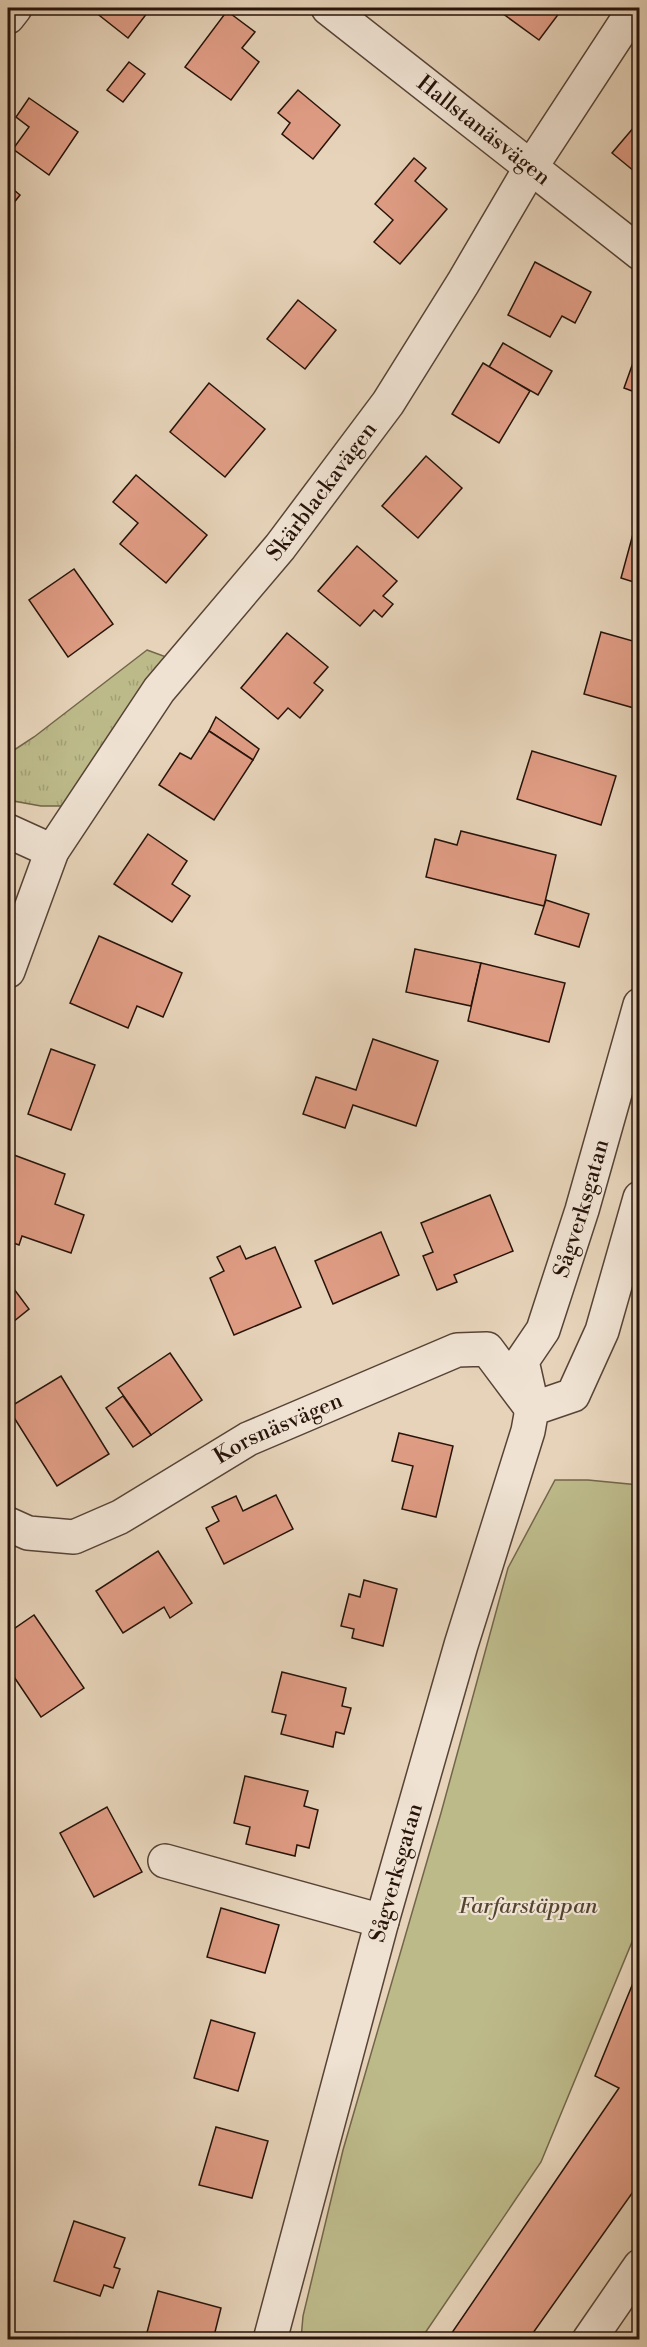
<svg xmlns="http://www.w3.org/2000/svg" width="647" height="2347" font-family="'Libre Bodoni',serif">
<defs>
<pattern id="grass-tufts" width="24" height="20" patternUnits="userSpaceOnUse" patternTransform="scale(1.5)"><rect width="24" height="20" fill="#bdba8a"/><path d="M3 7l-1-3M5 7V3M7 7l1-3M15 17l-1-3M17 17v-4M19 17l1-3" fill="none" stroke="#a29f76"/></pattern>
</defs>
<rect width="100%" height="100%" fill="#e6d3b9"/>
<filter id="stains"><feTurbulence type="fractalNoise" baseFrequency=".00333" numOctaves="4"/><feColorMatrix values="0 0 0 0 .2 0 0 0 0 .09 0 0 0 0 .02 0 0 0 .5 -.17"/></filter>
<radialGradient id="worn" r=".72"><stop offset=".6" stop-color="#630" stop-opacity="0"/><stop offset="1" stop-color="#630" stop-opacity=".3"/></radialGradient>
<polygon fill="url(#grass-tufts)" stroke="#72664a" stroke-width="1.5" points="147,650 180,662 72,806 41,806 8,800 8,754 34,737"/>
<polygon fill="#bdba8a" stroke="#72664a" stroke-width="1.5" points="555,1480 588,1480 639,1485 639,1925 541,2162 421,2339 301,2339 303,2316 343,2150 441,1813 508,1568"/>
<g fill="#df9c84" stroke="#27130a" stroke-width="1.5">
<polygon points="90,8 151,8 128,38"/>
<polygon points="495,8 563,8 539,40"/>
<polygon points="227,11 255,32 242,48 259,62 231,100 185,67"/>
<polygon points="129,62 145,74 123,102 107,90"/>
<polygon points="298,90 340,125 313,159 282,134 290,123 278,113"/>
<polygon points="29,98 78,132 49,175 13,149 29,127 16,117"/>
<polygon points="640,120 640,176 612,153"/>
<polygon points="414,158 426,168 415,181 447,209 400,264 374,242 393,220 375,204"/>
<polygon points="8,185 20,195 8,210"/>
<polygon points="535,262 591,292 575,323 562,316 550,337 508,315"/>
<polygon points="298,300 336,330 305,369 267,339"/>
<polygon points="503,343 552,371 538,395 489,367"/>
<polygon points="639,346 640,346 640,394 624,388"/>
<polygon points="483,363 530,391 499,443 452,414"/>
<polygon points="209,383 265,429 225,477 170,432"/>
<polygon points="426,456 462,488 418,538 382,506"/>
<polygon points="136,475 207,535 166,583 120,544 138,523 113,502"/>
<polygon points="639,512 640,512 640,584 621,578"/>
<polygon points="357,546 397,581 383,596 393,604 382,617 374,610 360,626 318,591"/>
<polygon points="74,569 113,624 68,657 29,600"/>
<polygon points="601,632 640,643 640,687 634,708 584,694"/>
<polygon points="287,633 328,667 314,683 323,690 300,718 288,708 278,719 241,688"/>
<polygon points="216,717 259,749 253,760 209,731"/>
<polygon points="209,731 253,760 214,820 159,785 180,753 191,759"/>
<polygon points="532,751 616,776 601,825 517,799"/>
<polygon points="461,831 556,855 544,906 426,877 435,839 457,845"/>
<polygon points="148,834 187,861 172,884 190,896 172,922 114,884"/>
<polygon points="546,900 589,914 579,947 535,934"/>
<polygon points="99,936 182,973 163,1017 137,1006 128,1028 70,1003"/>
<polygon points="415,949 481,963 471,1006 406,992"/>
<polygon points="481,963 565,983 549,1042 468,1021"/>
<polygon points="373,1039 438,1061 416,1126 353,1105 345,1128 303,1114 316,1077 356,1090"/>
<polygon points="51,1049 95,1065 71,1130 28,1114"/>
<polygon points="14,1155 65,1174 55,1204 84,1215 71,1253 22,1236 19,1245 8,1241 8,1172"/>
<polygon points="490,1195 513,1251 454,1275 457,1282 437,1290 423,1256 433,1252 421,1223"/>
<polygon points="381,1232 399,1275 333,1304 315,1261"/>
<polygon points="240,1246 246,1259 275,1247 301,1307 234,1335 210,1278 224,1271 217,1257"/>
<polygon points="8,1281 29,1309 8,1326"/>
<polygon points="170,1353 202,1400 151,1435 118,1388"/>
<polygon points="61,1376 109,1454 57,1486 8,1408"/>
<polygon points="123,1396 151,1435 133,1447 106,1408"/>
<polygon points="399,1433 453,1446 436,1517 402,1509 413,1466 392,1461"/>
<polygon points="276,1495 293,1529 224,1564 206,1528 219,1521 212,1507 236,1496 243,1511"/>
<polygon points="158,1551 192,1603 170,1618 164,1607 123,1633 96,1591"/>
<polygon points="364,1580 397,1589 383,1646 352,1638 354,1629 341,1626 349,1594 360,1597"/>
<polygon points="34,1615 84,1688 41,1717 8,1668 8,1633"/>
<polygon points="282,1672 346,1688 342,1706 351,1708 344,1734 336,1732 333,1747 281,1734 286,1715 272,1712"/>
<polygon points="245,1776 308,1791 304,1806 318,1810 309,1848 297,1845 295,1856 246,1844 250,1827 234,1823"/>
<polygon points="107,1807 142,1872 94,1897 60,1833"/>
<polygon points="221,1908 279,1925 265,1973 207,1957"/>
<polygon points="640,1966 640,2182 528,2340 447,2340 619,2088 595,2076"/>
<polygon points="211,2020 255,2033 238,2091 194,2078"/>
<polygon points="216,2127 268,2141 252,2198 199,2185"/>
<polygon points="74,2221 125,2238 114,2267 120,2269 113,2288 104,2285 100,2296 54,2281"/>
<polygon points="158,2291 221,2308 213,2340 145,2340"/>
</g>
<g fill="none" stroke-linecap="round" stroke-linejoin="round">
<defs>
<g id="minor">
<path id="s1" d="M328 8 640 253"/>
<polyline points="8,17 15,8"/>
<polyline points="8,831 52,851"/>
<path id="s2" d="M8 971 52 851 159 690 280 547 388 403 463 283 531 167 635 8"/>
<path id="s3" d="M531 1401 522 1361 543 1330 582 1210 640 1005"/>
<path id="s4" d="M8 1524 28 1533 74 1537 120 1517 248 1439 457 1350 487 1349 532 1409"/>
<polyline points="165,1861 382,1921"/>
<path id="s5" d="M270 2340 382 1921 461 1645 528 1431 532 1409 573 1395 602 1331 640 1198"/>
<polyline points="589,2340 640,2266"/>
</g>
</defs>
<use href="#minor" stroke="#574336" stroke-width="36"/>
<use href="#minor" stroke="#efe2d2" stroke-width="33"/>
</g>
<g text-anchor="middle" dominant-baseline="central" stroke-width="4.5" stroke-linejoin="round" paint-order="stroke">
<g font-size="22" fill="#27130a" stroke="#efe2d2">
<text stroke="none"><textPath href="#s1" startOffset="198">Hallstanäsvägen</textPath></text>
<text stroke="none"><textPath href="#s2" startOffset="578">Skärblackavägen</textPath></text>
<text stroke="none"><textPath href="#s3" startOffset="206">Sågverksgatan</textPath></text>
<text stroke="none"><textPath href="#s4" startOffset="300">Korsnäsvägen</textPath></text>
<text stroke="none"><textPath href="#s5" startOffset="484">Sågverksgatan</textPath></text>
</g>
<g font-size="22" font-style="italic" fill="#544530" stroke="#efe2d2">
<text x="528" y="1906">Farfarstäppan</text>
</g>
</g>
<rect width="647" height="2347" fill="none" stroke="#e6d3b9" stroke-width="30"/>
<rect x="9" y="9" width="629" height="2329" fill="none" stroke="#27130a" stroke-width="3"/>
<rect x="15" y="15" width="617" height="2317" fill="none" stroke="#27130a" stroke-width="1.5"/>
<rect width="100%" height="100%" filter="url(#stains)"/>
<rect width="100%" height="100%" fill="url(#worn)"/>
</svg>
